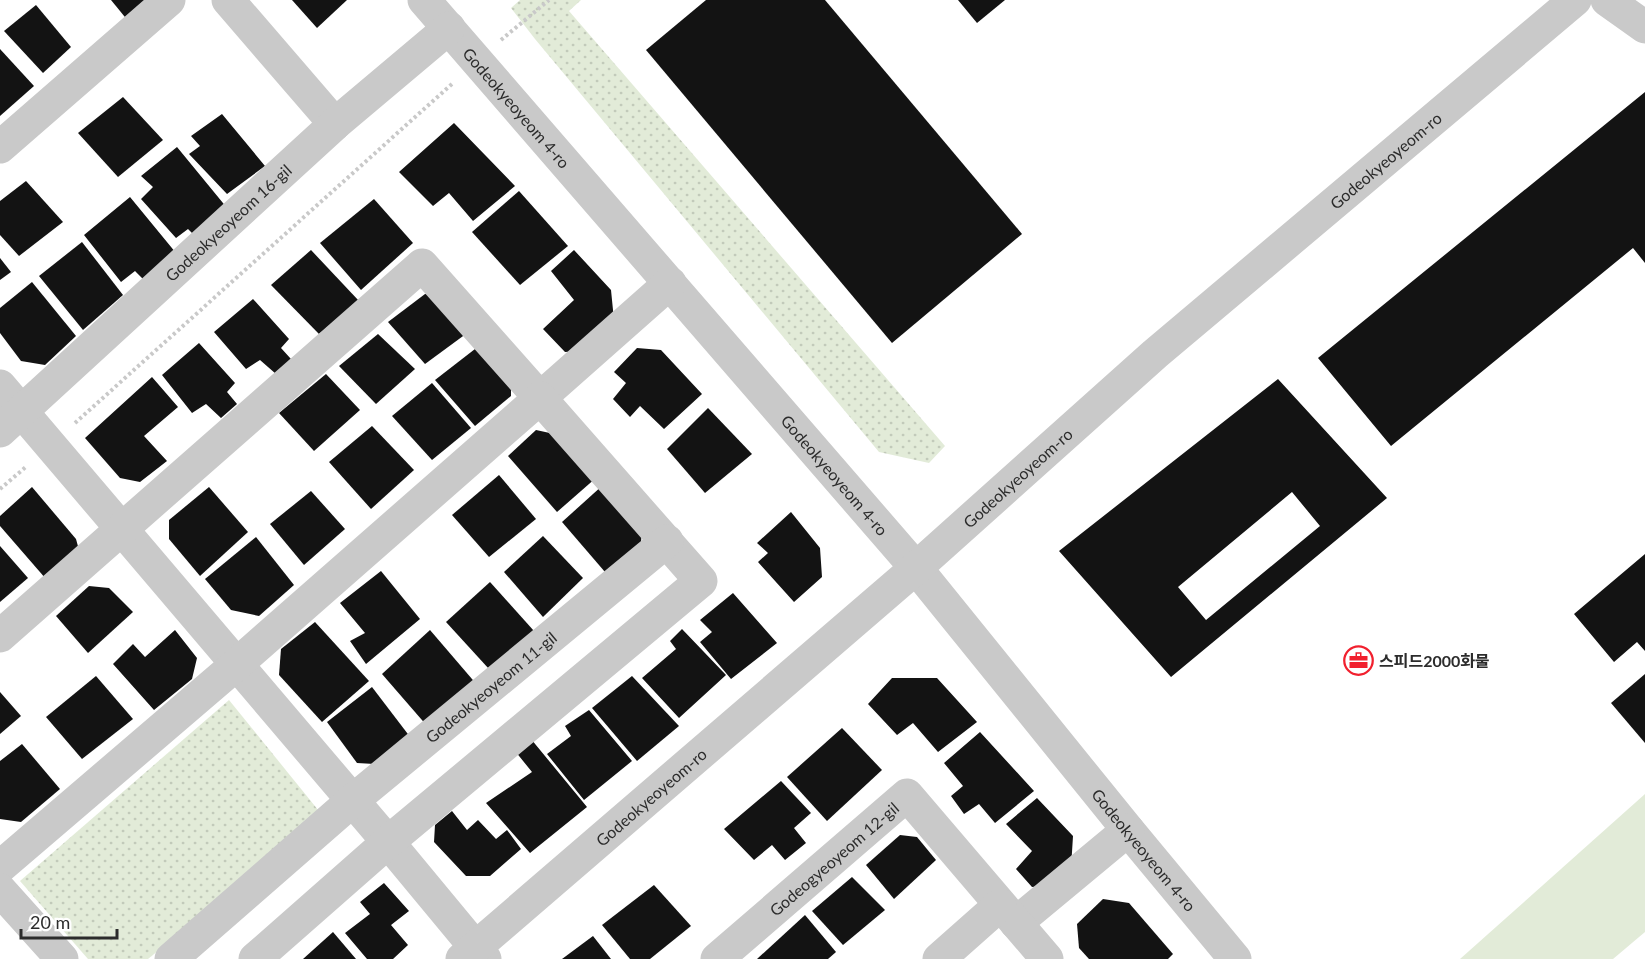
<svg xmlns="http://www.w3.org/2000/svg" width="1645" height="959" font-family="Lato,'Noto Sans KR',sans-serif">
<defs>
<pattern id="park-dots" width="8" height="8" patternUnits="userSpaceOnUse" patternTransform="scale(1.5)"><rect width="8" height="8" fill="#e2ebd8"/><path d="M2 2h.1M6 6h.1" fill="none" stroke="#c2caba" stroke-width="1.8" stroke-linecap="round"/></pattern>
</defs>
<rect width="100%" height="100%" fill="#fff"/>
<polygon fill="#e2ebd8" points="1645,794 1645,932 1613,959 1460,959"/>
<g fill="url(#park-dots)">
<polygon points="520,0 581,0 569,11 945,446 929,463 879,452 535,39 511,8"/>
<polygon points="229,700 323,816 148,959 88,959 20,881"/>
</g>
<g fill="#131313" fill-rule="evenodd">
<polygon points="111,0 157,0 129,22"/>
<polygon points="292,0 347,0 317,28"/>
<polygon points="706,0 825,0 1022,234 892,343 646,50"/>
<polygon points="958,0 1005,0 977,23"/>
<polygon points="36,5 71,47 43,73 4,31"/>
<polygon points="0,49 34,86 0,116"/>
<polygon points="1645,92 1645,263 1633,248 1391,446 1318,358"/>
<polygon points="123,97 163,140 118,177 78,133"/>
<polygon points="222,114 265,166 227,194 189,154 200,146 191,136"/>
<polygon points="454,123 515,186 473,221 449,193 433,206 399,172"/>
<polygon points="177,147 232,214 196,237 188,229 176,238 141,199 153,187 141,176"/>
<polygon points="26,181 63,222 19,256 0,235 0,201"/>
<polygon points="519,191 568,246 520,285 472,232"/>
<polygon points="130,197 176,253 144,280 135,271 121,282 84,235"/>
<polygon points="374,199 413,243 361,290 320,243"/>
<polygon points="82,242 123,295 83,330 39,276"/>
<polygon points="311,250 359,301 319,334 271,285"/>
<polygon points="574,250 611,290 614,320 580,351 565,352 543,329 574,300 551,271"/>
<polygon points="0,258 11,272 0,280"/>
<polygon points="32,282 76,336 45,365 21,361 0,333 0,308"/>
<polygon points="425,294 443,295 474,328 425,364 388,322"/>
<polygon points="253,299 289,339 281,348 291,359 276,374 260,360 246,369 214,332"/>
<polygon points="378,334 415,369 376,404 339,366"/>
<polygon points="484,342 511,376 511,396 475,426 435,380"/>
<polygon points="199,343 235,383 227,392 237,404 221,418 206,404 192,413 162,375"/>
<polygon points="637,348 661,350 702,394 664,429 640,406 630,417 613,399 626,383 614,372"/>
<polygon points="326,374 360,410 314,451 279,413"/>
<polygon points="152,377 178,407 144,436 167,461 140,482 120,478 85,438"/>
<path d="M1278 379 1387 498 1171 677 1059 551ZM1292 492 1320 526 1206 620 1178 587Z"/>
<polygon points="432,383 471,428 432,460 392,416"/>
<polygon points="708,408 752,454 705,493 667,449"/>
<polygon points="372,426 414,470 371,509 329,462"/>
<polygon points="536,430 559,435 597,477 557,512 508,456"/>
<polygon points="499,475 536,519 489,557 452,515"/>
<polygon points="603,485 642,527 641,543 605,572 562,522"/>
<polygon points="32,487 76,539 79,550 46,579 0,526 0,516"/>
<polygon points="209,487 248,532 200,576 169,539 169,520"/>
<polygon points="311,491 345,529 304,565 270,524"/>
<polygon points="791,512 820,548 822,577 794,602 758,562 768,553 757,543"/>
<polygon points="543,536 583,578 543,617 504,572"/>
<polygon points="256,537 294,585 259,616 231,610 205,579"/>
<polygon points="0,546 28,578 0,602"/>
<polygon points="1645,554 1645,651 1637,642 1614,662 1574,614"/>
<polygon points="381,571 420,619 366,664 350,641 365,633 340,603"/>
<polygon points="490,582 534,631 489,669 446,622"/>
<polygon points="89,586 109,588 133,612 88,653 56,616"/>
<polygon points="733,593 777,643 731,679 700,642 712,632 700,620"/>
<polygon points="315,622 369,681 322,722 279,675 281,649"/>
<polygon points="682,629 726,675 679,718 642,678 676,649 670,641"/>
<polygon points="175,630 197,658 192,679 154,710 113,664 133,644 145,657"/>
<polygon points="430,630 478,686 428,727 382,674"/>
<polygon points="1645,674 1645,743 1611,703"/>
<polygon points="96,676 133,719 82,759 46,717"/>
<polygon points="632,676 679,726 637,761 592,708"/>
<polygon points="892,678 937,678 977,722 938,752 913,723 897,735 868,704"/>
<polygon points="372,687 417,746 392,765 357,763 327,722"/>
<polygon points="0,692 21,716 0,734"/>
<polygon points="589,710 632,761 584,800 547,754 571,736 565,726"/>
<polygon points="842,728 882,770 827,821 787,777"/>
<polygon points="980,732 1034,791 995,823 979,804 964,814 951,796 963,786 944,763"/>
<polygon points="531,739 587,807 530,853 486,803 532,772 515,751"/>
<polygon points="22,744 60,789 21,822 0,819 0,761"/>
<polygon points="781,781 811,813 794,828 806,843 785,860 772,845 754,860 724,829"/>
<polygon points="1037,798 1073,836 1071,868 1054,885 1032,887 1016,869 1032,851 1006,824"/>
<polygon points="452,811 467,830 478,820 496,839 507,830 521,849 490,876 466,876 434,842 435,825"/>
<polygon points="900,835 917,837 936,860 894,899 866,865"/>
<polygon points="852,877 885,910 843,945 812,911"/>
<polygon points="384,883 409,911 391,925 408,945 393,959 367,959 345,933 370,914 360,902"/>
<polygon points="654,885 691,926 650,959 630,959 602,925"/>
<polygon points="1103,899 1129,903 1173,954 1168,959 1089,959 1079,948 1077,924"/>
<polygon points="805,915 836,952 828,959 757,959"/>
<polygon points="333,932 356,959 303,959"/>
<polygon points="593,936 611,959 562,959"/>
</g>
<g fill="none" stroke-linecap="round" stroke-linejoin="round">
<g stroke="#c9c9c9" stroke-width="4" stroke-dasharray="3 3" stroke-linecap="butt">
<polyline points="501,40 549,0"/>
<polyline points="75,423 453,83"/>
<polyline points="0,489 27,466"/>
</g>
<g stroke="#c9c9c9" stroke-width="33">
<polyline points="228,0 335,124"/>
<path id="s1" d="M424 0 916 568 1128 830 1235 959"/>
<polyline points="1607,0 1645,27"/>
<polyline points="0,147 169,0"/>
<polyline points="0,386 388,842 485,959"/>
<path id="s2" d="M0 431 335 124 449 28"/>
<polyline points="0,636 422,265 540,398 670,283"/>
<polyline points="0,867 237,664 540,398 701,581 388,842 255,959"/>
<polyline points="0,890 62,959"/>
<polyline points="1016,923 1128,830"/>
<path id="s3" d="M171 959 352 801 667 541"/>
<path id="s4" d="M462 959 916 568 1155 354 1575 0"/>
<path id="s5" d="M717 959 907 795 1047 959"/>
<polyline points="939,959 1000,905"/>
</g>
</g>
<defs>
<symbol id="office-ring" viewBox="-11 -11 22 22"><circle r="9.5" fill="#fff" stroke="#f1202e" stroke-width="1.5"/><path d="M-6-3h4V-5.5h4V-3h4V5H-6ZM-1-4.5V-3h2v-1.5ZM-6 0V1H6V0Z" fill="#f1202e"/></symbol>
</defs>
<g fill-rule="evenodd">
<use href="#office-ring" x="1342" y="644" width="33" height="33"/>
</g>
<g text-anchor="middle" dominant-baseline="central" stroke-width="6" stroke-linejoin="round" paint-order="stroke">
<g font-size="16" fill="#2c2c2c" stroke="#fff">
<text stroke="none"><textPath href="#s1" startOffset="142">Godeokyeoyeom 4-ro</textPath></text>
<text stroke="none"><textPath href="#s4" startOffset="1221">Godeokyeoyeom-ro</textPath></text>
<text stroke="none"><textPath href="#s2" startOffset="309">Godeokyeoyeom 16-gil</textPath></text>
<text stroke="none"><textPath href="#s1" startOffset="628">Godeokyeoyeom 4-ro</textPath></text>
<text stroke="none"><textPath href="#s4" startOffset="735">Godeokyeoyeom-ro</textPath></text>
<text stroke="none"><textPath href="#s3" startOffset="420">Godeokyeoyeom 11-gil</textPath></text>
<text stroke="none"><textPath href="#s4" startOffset="249">Godeokyeoyeom-ro</textPath></text>
<text stroke="none"><textPath href="#s1" startOffset="1114">Godeokyeoyeom 4-ro</textPath></text>
<text stroke="none"><textPath href="#s5" startOffset="154">Godeogyeoyeom 12-gil</textPath></text>
</g>
<g font-size="16" font-weight="bold" fill="#2c2c2c" stroke="#fff" text-anchor="start">
<text x="1379" y="660">스피드2000화물</text>
</g>
</g>
<path d="M21 929v9h96v-9" fill="none" stroke="#2c2c2c" stroke-width="3"/>
<text x="30" y="929" font-size="18" fill="#2c2c2c" stroke="#ffffff" stroke-width="4.5" paint-order="stroke">20 m</text>
</svg>
